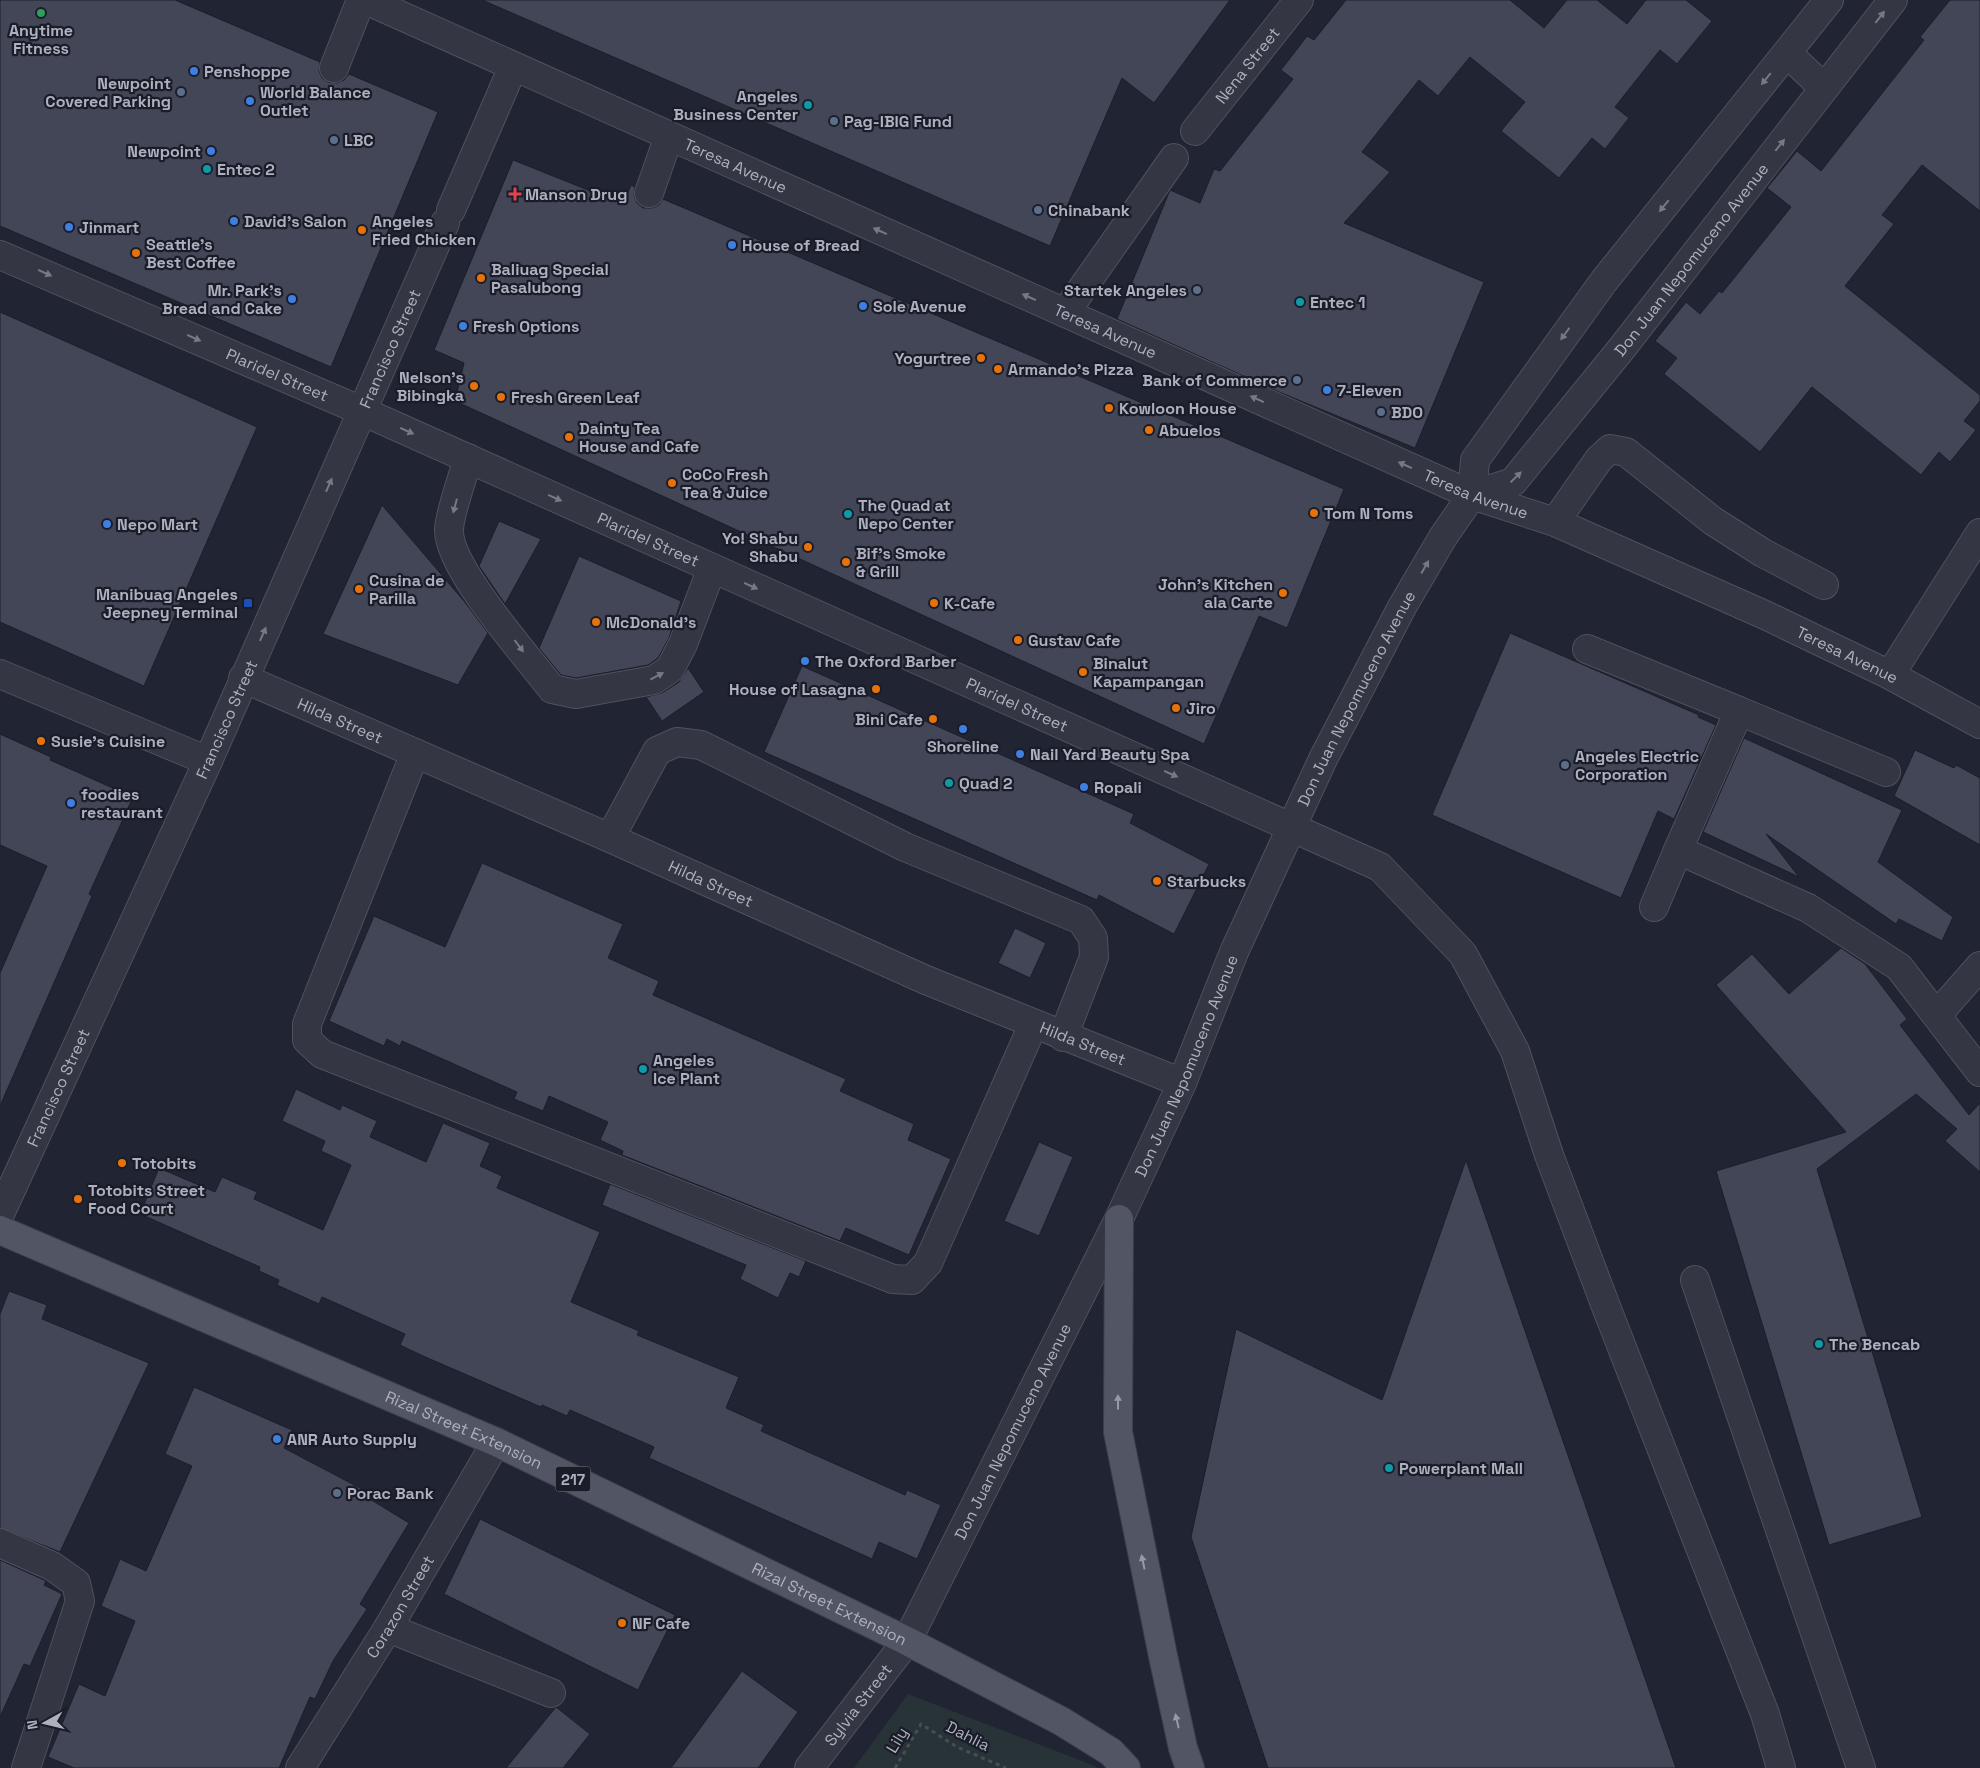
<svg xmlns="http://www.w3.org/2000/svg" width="1980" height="1768" font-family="'Space Grotesk',sans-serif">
<rect width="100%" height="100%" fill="#212432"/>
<polygon fill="#273337" points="908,1694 1095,1766 1097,1768 854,1768"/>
<g fill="#434657" stroke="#1c1e2a">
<polygon points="0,0 175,0 320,62 319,71 322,78 328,82 337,83 344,80 349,74 438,112 331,367 0,226"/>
<polygon points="482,0 1230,0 1154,103 1122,78 1050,246"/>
<polygon points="1346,0 1510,0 1544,28 1567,0 1597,0 1627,24 1646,0 1686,0 1712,21 1677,64 1660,50 1615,107 1629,118 1605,149 1592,138 1559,178 1501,131 1525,102 1470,57 1438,96 1419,80 1362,152 1390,172 1344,223 1484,282 1415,448 1279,392 1117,319 1170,190 1200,203 1214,169 1220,171 1293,79 1281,70 1307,36 1314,40"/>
<polygon points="1950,0 1980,0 1980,211 1922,165 1882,215 1894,224 1845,286 1980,395 1980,401 1964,421 1976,430 1950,462 1939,452 1921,475 1812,387 1760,452 1664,374 1677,358 1655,341 1686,302 1700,314 1719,291 1722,293 1791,207 1767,188 1797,151 1821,171 1924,40 1920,37"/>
<polygon points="513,160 623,204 631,185 635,187 634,195 637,203 643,208 652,208 659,205 663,199 1344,489 1287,628 1259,616 1204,744 455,401 464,363 434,350"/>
<polygon points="0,312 257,427 144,686 0,622"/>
<polygon points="382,505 464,601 488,633 458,685 323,634"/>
<polygon points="499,521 541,539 505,604 479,566"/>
<polygon points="579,556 681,601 669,638 658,658 648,665 576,678 561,675 539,648"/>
<polygon points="1510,633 1699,715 1698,717 1716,725 1674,819 1658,811 1621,898 1432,815"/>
<polygon points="802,666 1134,814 1130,823 1209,864 1174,934 1099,895 1097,900 764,752"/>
<polygon points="688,668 704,692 662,721 646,697 662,693 679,682"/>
<polygon points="0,734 51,757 50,760 133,797 89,894 92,896 0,1106 0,973 47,866 0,845"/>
<polygon points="1744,738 1902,810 1878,862 1953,917 1942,941 1899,919 1896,924 1766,834 1799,877 1703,832"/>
<polygon points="1915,750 1954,768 1956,765 1980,778 1980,845 1894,796"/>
<polygon points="482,863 623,924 608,958 659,981 653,995 846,1079 840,1091 914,1124 908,1140 951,1159 909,1255 846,1228 840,1241 622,1155 623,1151 600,1140 608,1122 549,1096 543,1111 514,1099 517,1092 402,1041 400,1046 387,1039 384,1046 329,1021 374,916 445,947"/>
<polygon points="1015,928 1046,943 1030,978 998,963"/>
<polygon points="1841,948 1865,964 1907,1019 1900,1025 1969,1115 1980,1103 1980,1172 1945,1141 1957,1129 1916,1094 1817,1169 1922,1517 1829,1545 1716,1171 1846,1132 1716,985 1752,954 1789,994"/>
<polygon points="296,1089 340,1110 342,1105 377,1121 370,1137 426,1162 443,1123 490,1143 480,1166 502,1176 497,1188 600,1232 571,1302 639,1331 637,1335 739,1377 726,1408 764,1425 761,1431 905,1495 907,1490 941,1505 917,1559 879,1542 872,1559 649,1458 654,1447 570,1410 567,1416 542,1405 541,1407 423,1356 400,1345 405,1334 322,1297 319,1304 277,1285 279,1280 259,1271 260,1267 140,1214 159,1168 215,1192 222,1177 257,1192 254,1199 323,1230 351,1165 321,1151 325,1141 282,1121"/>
<polygon points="1039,1142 1073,1157 1039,1236 1004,1221"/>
<polygon points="1466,1160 1676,1768 1268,1768 1191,1537 1236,1329 1382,1400"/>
<polygon points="610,1184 806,1261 799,1277 790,1273 778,1298 740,1279 746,1265 602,1205"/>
<polygon points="9,1291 47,1305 42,1319 149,1363 60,1552 0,1528 0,1314"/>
<polygon points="194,1387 292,1430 284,1448 362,1489 360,1493 409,1523 360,1604 367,1609 333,1661 315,1699 310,1697 279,1768 74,1768 48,1757 79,1684 105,1696 135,1621 101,1606 120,1559 146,1571 192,1466 165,1454"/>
<polygon points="480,1519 675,1615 638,1690 444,1594"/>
<polygon points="0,1560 44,1580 46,1581 44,1585 62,1594 30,1666 24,1664 0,1717"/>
<polygon points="742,1671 798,1712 758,1768 671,1768"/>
<polygon points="556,1707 590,1734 563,1768 506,1768"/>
</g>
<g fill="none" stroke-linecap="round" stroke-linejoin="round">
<defs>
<g id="minor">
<path id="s1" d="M366 0 1472 495 1555 522 1765 615 1890 675 1980 724"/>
<polyline points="1787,53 1824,88"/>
<polyline points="334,68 361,0"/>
<path id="s2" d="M1195 131 1299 0"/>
<polyline points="649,193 669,136"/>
<polyline points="451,210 513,67"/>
<path id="s3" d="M0 255 362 411 1380 867 1463 954 1515 1051 1549 1155 1605 1304 1765 1714 1781 1768"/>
<polyline points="1065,313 1174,158"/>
<path d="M468 458C463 477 450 512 449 529 447 567 527 656 552 689L576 694 620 686 654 680 670 669 683 644 712 568"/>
<path id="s4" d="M1472 495 1513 482 1622 348 1893 0"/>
<polyline points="1555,522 1599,459 1610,449 1626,452 1713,521 1763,553 1824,585"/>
<polyline points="1587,649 1739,711 1678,850 1808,908 1899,967 1980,1072"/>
<polyline points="0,674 208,761"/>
<polyline points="1890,675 1980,533"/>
<path id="s5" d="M243 678 610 838 926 980 1182 1083"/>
<polyline points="1739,711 1886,772"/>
<polyline points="415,753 307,1024 307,1040 322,1054 893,1279 912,1280 928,1263 1033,1025"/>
<polyline points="610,838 657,751 677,742 701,745 905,847 1081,920 1093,938 1094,957 1063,1037"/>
<polyline points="1654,907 1678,850"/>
<polyline points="1937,1015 1980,966"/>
<path id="s6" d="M0 1214 208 761 445 223"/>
<polyline points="1695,1280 1861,1768"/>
<polyline points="0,1543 52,1566 76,1583 80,1601 26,1768"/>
<polyline points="388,1628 551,1693"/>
<path id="s7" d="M300 1768 388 1628 496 1442"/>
<path id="s8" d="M809 1768 907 1641 1119 1219 1182 1083 1234 952 1323 759 1402 607 1443 537 1472 495 1475 460 1604 281 1829 0"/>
</g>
<g id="major">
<polyline points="1119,1219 1118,1432 1163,1656 1183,1748 1190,1768"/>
<path id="s9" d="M0 1230 496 1442 907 1641 1061 1721 1111 1752 1126 1768"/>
</g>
</defs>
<use href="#minor" stroke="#4f515e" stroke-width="30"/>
<use href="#major" stroke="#3e404d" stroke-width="30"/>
<polyline stroke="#454e55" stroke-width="3" stroke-dasharray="4 4" stroke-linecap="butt" points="895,1768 921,1724 957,1747 1006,1768"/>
<use href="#minor" stroke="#343643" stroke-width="28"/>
<use href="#major" stroke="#525563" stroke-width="28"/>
</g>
<defs><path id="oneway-solid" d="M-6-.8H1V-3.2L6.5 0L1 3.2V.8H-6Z" transform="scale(1.25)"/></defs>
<g fill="#777988">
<use href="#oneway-solid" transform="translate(1880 17) rotate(-52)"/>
<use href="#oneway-solid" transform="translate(1766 79) rotate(129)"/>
<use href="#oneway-solid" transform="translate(1780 145) rotate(-52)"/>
<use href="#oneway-solid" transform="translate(1664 206) rotate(129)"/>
<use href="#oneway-solid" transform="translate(880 231) rotate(-156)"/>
<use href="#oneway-solid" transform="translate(45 273) rotate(24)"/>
<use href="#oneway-solid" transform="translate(1029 297) rotate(-156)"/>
<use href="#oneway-solid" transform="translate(1565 334) rotate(126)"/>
<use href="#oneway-solid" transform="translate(194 338) rotate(24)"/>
<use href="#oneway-solid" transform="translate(1257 399) rotate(-156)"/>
<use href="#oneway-solid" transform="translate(407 431) rotate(24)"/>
<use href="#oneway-solid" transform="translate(1405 465) rotate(-156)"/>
<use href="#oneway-solid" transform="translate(1516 477) rotate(-44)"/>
<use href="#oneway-solid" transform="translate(329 485) rotate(-66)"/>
<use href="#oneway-solid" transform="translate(555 498) rotate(24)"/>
<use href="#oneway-solid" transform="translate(455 506) rotate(105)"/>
<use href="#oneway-solid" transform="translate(1425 567) rotate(-60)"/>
<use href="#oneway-solid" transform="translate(751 586) rotate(24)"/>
<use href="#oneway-solid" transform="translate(263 634) rotate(-66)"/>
<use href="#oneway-solid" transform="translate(519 646) rotate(53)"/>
<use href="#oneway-solid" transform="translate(657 676) rotate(-28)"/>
<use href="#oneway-solid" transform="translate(1171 774) rotate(24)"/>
</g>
<g fill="#9799a9">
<use href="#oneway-solid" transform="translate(1118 1402) rotate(-90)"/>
<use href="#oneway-solid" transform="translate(1143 1562) rotate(-102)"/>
<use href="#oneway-solid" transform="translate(1177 1721) rotate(-103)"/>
</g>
<circle fill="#2e9e5b" stroke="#1a1c28" stroke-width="2" cx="41" cy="13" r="5"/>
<g fill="#3f7fe0" stroke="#1a1c28" stroke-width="2">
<circle cx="194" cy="71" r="5"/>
<circle cx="250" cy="101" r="5"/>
<circle cx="211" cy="151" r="5"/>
<circle cx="234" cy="221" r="5"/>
<circle cx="69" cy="227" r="5"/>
<circle cx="732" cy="245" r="5"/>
<circle cx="292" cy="299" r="5"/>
<circle cx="863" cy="306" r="5"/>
<circle cx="463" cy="326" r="5"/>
<circle cx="1327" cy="390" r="5"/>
<circle cx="107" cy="524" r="5"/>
<circle cx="805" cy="661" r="5"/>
<circle cx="963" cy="729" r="5"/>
<circle cx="1020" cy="754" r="5"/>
<circle cx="1084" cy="787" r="5"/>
<circle cx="71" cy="803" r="5"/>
<circle cx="277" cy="1439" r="5"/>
</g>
<g fill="#5c6f8a" stroke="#1a1c28" stroke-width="2">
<circle cx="181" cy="92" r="5"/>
<circle cx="834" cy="121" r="5"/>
<circle cx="334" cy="140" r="5"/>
<circle cx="1038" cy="210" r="5"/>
<circle cx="1197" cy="290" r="5"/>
<circle cx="1297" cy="380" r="5"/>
<circle cx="1381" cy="412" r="5"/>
<circle cx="1565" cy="765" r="5"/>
<circle cx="337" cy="1493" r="5"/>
</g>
<g fill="#0f9aa8" stroke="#1a1c28" stroke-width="2">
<circle cx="808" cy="105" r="5"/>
<circle cx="207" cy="169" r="5"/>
<circle cx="1300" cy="302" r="5"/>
<circle cx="848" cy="514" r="5"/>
<circle cx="949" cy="783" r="5"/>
<circle cx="643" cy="1069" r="5"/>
<circle cx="1819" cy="1344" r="5"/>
<circle cx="1389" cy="1468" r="5"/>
</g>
<path fill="#e0444e" stroke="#1a1c28" stroke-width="2" d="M512.5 186.5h5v5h5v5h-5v5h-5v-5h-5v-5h5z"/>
<g fill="#e8710a" stroke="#1a1c28" stroke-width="2">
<circle cx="362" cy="230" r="5"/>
<circle cx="136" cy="253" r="5"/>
<circle cx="481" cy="278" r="5"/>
<circle cx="981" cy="358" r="5"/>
<circle cx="998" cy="369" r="5"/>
<circle cx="474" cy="386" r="5"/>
<circle cx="501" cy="397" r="5"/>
<circle cx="1109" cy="408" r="5"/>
<circle cx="1149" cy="430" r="5"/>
<circle cx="569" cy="437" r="5"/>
<circle cx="672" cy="483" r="5"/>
<circle cx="1314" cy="513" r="5"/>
<circle cx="808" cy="547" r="5"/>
<circle cx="846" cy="562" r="5"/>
<circle cx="359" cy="589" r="5"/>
<circle cx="1283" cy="593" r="5"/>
<circle cx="934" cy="603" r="5"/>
<circle cx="596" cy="622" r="5"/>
<circle cx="1018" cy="640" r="5"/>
<circle cx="1083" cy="672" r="5"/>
<circle cx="876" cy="689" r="5"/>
<circle cx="1176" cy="708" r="5"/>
<circle cx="933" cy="719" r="5"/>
<circle cx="41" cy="741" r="5"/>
<circle cx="1157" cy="881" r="5"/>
<circle cx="122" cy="1163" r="5"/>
<circle cx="78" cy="1199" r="5"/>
<circle cx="622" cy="1623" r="5"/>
</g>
<rect fill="#1a4fb4" stroke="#1a1c28" stroke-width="2" x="243" y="598" width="10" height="10" rx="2.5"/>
<g text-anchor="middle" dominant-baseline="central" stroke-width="4.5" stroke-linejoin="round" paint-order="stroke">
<rect fill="#1a1c28" stroke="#828492" stroke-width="1" x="555.5" y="1466.5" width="35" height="25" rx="4"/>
<g font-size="15" font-weight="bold" fill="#aeb0c0">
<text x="573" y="1479">217</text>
</g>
<g font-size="16" font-weight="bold" fill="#aeb0c0" stroke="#1a1c28" text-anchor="start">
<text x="41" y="30" text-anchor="middle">Anytime<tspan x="41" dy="18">Fitness</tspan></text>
<text x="204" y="71">Penshoppe</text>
<text x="171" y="83" text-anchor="end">Newpoint<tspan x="171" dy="18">Covered Parking</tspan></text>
<text x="260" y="92">World Balance<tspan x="260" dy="18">Outlet</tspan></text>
<text x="798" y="96" text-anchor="end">Angeles<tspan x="798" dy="18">Business Center</tspan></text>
<text x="844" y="121">Pag-IBIG Fund</text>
<text x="344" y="140">LBC</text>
<text x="201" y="151" text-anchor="end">Newpoint</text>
<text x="217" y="169">Entec 2</text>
<text x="525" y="194">Manson Drug</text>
<text x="1048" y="210">Chinabank</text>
<text x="244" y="221">David's Salon</text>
<text x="372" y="221">Angeles<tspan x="372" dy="18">Fried Chicken</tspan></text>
<text x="79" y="227">Jinmart</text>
<text x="146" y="244">Seattle's<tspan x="146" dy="18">Best Coffee</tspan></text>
<text x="742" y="245">House of Bread</text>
<text x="491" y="269">Baliuag Special<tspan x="491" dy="18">Pasalubong</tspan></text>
<text x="282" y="290" text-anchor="end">Mr. Park's<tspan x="282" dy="18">Bread and Cake</tspan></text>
<text x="1187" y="290" text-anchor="end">Startek Angeles</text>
<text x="1310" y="302">Entec 1</text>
<text x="873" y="306">Sole Avenue</text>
<text x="473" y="326">Fresh Options</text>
<text x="971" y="358" text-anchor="end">Yogurtree</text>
<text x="1008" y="369">Armando's Pizza</text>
<text x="464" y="377" text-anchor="end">Nelson's<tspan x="464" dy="18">Bibingka</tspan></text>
<text x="1287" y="380" text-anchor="end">Bank of Commerce</text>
<text x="1337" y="390">7-Eleven</text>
<text x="511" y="397">Fresh Green Leaf</text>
<text x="1119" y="408">Kowloon House</text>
<text x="1391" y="412">BDO</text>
<text x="579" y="428">Dainty Tea<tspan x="579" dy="18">House and Cafe</tspan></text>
<text x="1159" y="430">Abuelos</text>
<text x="682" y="474">CoCo Fresh<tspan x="682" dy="18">Tea &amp; Juice</tspan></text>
<text x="858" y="505">The Quad at<tspan x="858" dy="18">Nepo Center</tspan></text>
<text x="1324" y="513">Tom N Toms</text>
<text x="117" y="524">Nepo Mart</text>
<text x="798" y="538" text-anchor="end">Yo! Shabu<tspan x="798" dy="18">Shabu</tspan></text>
<text x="856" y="553">Bif's Smoke<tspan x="856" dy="18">&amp; Grill</tspan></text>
<text x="369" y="580">Cusina de<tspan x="369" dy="18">Parilla</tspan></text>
<text x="1273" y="584" text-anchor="end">John's Kitchen<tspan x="1273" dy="18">ala Carte</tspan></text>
<text x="238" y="594" text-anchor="end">Manibuag Angeles<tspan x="238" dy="18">Jeepney Terminal</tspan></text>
<text x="944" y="603">K-Cafe</text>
<text x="606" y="622">McDonald's</text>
<text x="1028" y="640">Gustav Cafe</text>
<text x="815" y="661">The Oxford Barber</text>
<text x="1093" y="663">Binalut<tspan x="1093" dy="18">Kapampangan</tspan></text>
<text x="866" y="689" text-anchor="end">House of Lasagna</text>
<text x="1186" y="708">Jiro</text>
<text x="923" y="719" text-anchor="end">Bini Cafe</text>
<text x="51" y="741">Susie's Cuisine</text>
<text x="963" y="746" text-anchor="middle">Shoreline</text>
<text x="1030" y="754">Nail Yard Beauty Spa</text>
<text x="1575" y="756">Angeles Electric<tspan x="1575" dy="18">Corporation</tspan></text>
<text x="959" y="783">Quad 2</text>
<text x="1094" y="787">Ropali</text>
<text x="81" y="794">foodies<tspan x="81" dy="18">restaurant</tspan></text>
<text x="1167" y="881">Starbucks</text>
<text x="653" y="1060">Angeles<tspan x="653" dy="18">Ice Plant</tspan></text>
<text x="132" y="1163">Totobits</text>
<text x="88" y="1190">Totobits Street<tspan x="88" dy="18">Food Court</tspan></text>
<text x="1829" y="1344">The Bencab</text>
<text x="287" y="1439">ANR Auto Supply</text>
<text x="1399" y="1468">Powerplant Mall</text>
<text x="347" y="1493">Porac Bank</text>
<text x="632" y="1623">NF Cafe</text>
</g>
<g font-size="16" fill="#aeb0c0" stroke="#1a1c28">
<text stroke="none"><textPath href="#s2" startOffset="84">Nena Street</textPath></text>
<text stroke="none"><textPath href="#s1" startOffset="405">Teresa Avenue</textPath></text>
<text stroke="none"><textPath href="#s4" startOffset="328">Don Juan Nepomuceno Avenue</textPath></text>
<text stroke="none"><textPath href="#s1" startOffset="810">Teresa Avenue</textPath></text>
<text stroke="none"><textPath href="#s6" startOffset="949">Francisco Street</textPath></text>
<text stroke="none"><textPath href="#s3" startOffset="302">Plaridel Street</textPath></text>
<text stroke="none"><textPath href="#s1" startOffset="1215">Teresa Avenue</textPath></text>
<text stroke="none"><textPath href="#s3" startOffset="708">Plaridel Street</textPath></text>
<text stroke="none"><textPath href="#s1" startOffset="1620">Teresa Avenue</textPath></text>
<text stroke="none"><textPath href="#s8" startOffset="1205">Don Juan Nepomuceno Avenue</textPath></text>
<text stroke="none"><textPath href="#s3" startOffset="1112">Plaridel Street</textPath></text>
<text stroke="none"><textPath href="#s6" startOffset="544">Francisco Street</textPath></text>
<text stroke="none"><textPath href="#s5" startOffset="106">Hilda Street</textPath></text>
<text stroke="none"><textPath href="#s5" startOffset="511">Hilda Street</textPath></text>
<text stroke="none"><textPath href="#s5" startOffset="916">Hilda Street</textPath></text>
<text stroke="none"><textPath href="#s8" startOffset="800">Don Juan Nepomuceno Avenue</textPath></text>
<text stroke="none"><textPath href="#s6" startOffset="139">Francisco Street</textPath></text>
<text stroke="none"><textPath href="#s9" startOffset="505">Rizal Street Extension</textPath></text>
<text stroke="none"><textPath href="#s8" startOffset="395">Don Juan Nepomuceno Avenue</textPath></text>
<text stroke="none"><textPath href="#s9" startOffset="910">Rizal Street Extension</textPath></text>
<text stroke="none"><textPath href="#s7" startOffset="190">Corazon Street</textPath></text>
<text stroke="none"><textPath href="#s8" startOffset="80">Sylvia Street</textPath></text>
<text transform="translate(968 1736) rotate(27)">Dahlia</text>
<text transform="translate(897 1740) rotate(-59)">Lily</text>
</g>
</g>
<g transform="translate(45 1723) rotate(262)" stroke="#1a1c28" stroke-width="4" paint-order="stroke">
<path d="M0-4L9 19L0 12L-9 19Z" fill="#aeb0c0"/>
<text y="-8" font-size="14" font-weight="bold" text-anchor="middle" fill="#aeb0c0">N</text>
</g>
</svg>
